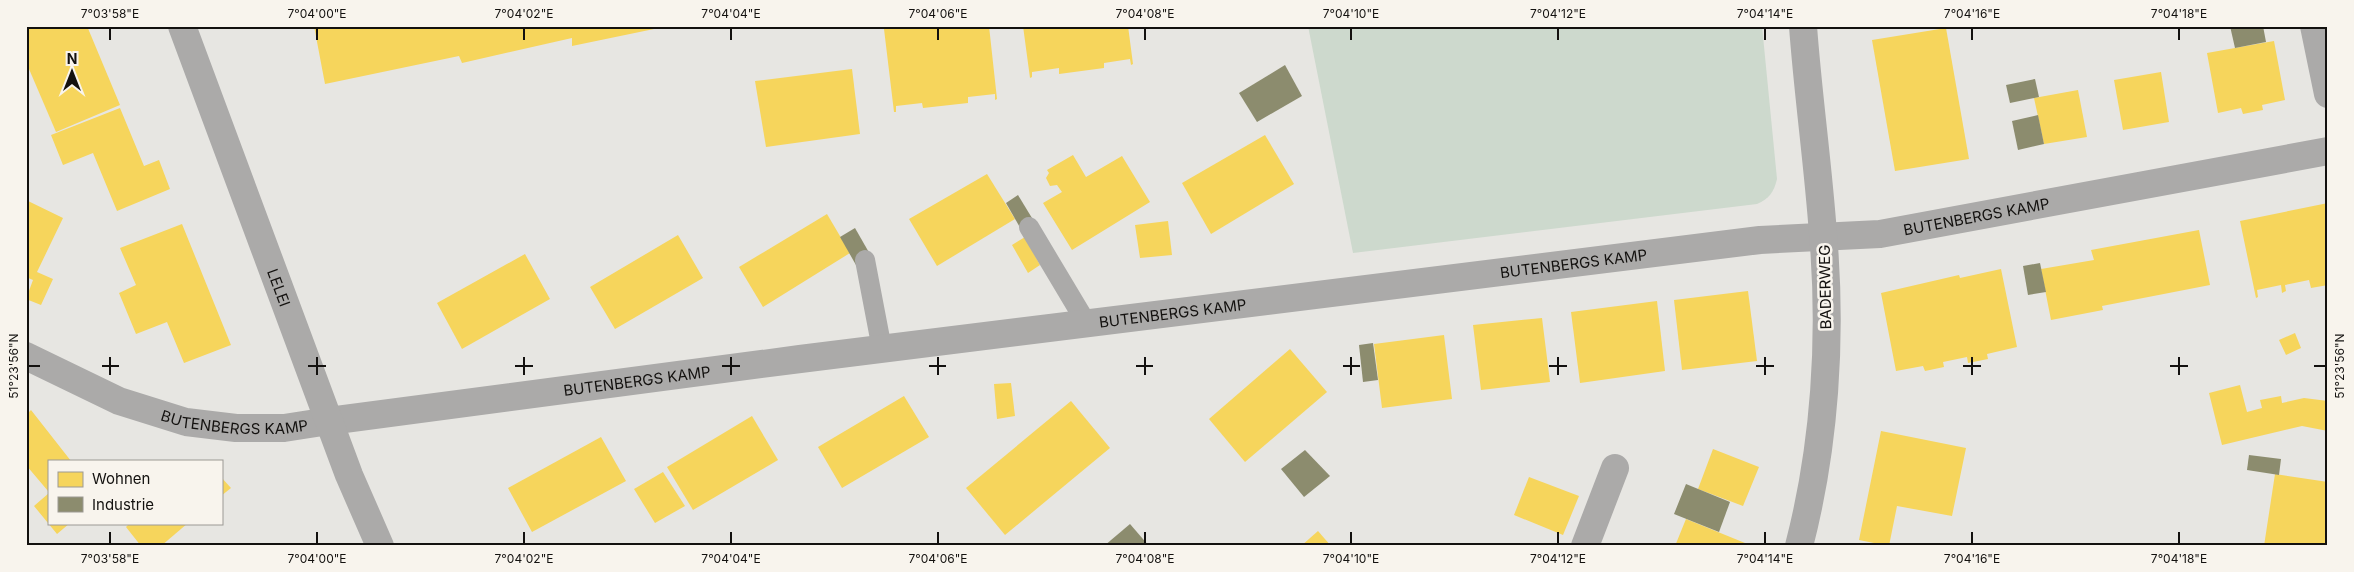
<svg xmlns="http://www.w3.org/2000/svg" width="2354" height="572" font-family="Inter,sans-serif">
<rect width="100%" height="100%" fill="#e7e6e2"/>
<path fill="#cdd9cd" d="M1308 26H1762L1777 179C1774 192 1769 199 1757 204L1353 253Z"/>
<g fill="#f6d55c">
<polygon points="26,26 87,26 120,105 56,132 26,62"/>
<polygon points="314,26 654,26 654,29 572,46 572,38 462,63 459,56 325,84"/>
<polygon points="905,26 989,26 997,99 995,100 995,94 968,97 968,103 923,108 922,103 896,106 896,112 894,112 884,29"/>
<polygon points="1023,26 1128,26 1133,64 1131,65 1130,59 1104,63 1104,68 1059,74 1059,68 1032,72 1032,77 1030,78"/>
<polygon points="1946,28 1969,159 1895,171 1872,40"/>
<polygon points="2274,41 2285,100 2262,105 2263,110 2243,114 2241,108 2218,113 2207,53"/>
<polygon points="852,69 860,134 766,147 755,81"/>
<polygon points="2161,72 2169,122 2123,130 2114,80"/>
<polygon points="2078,90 2087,137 2044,144 2034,98"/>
<polygon points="120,108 144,166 159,160 170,189 117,211 93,153 63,165 51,135"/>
<polygon points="1265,135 1294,184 1211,234 1182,183"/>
<polygon points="1073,155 1086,177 1122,156 1150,202 1072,250 1043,203 1062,192 1057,185 1050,186 1046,178 1049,173 1047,170"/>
<polygon points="987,174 1015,219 937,266 909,219"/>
<polygon points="26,200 63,218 37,272 53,279 41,305 26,299 33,280 26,277"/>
<polygon points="2328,203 2328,285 2311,288 2309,280 2285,285 2286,291 2282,293 2281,285 2257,290 2258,297 2256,298 2240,221"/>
<polygon points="827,214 850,253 763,307 739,267"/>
<polygon points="1168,221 1172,255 1140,258 1135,225"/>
<polygon points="182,224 231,345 184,363 167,322 136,334 119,293 136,285 120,248"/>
<polygon points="2199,230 2210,285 2102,306 2103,310 2051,320 2041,269 2094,260 2091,250"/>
<polygon points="678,235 703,278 615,329 590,287"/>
<polygon points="1025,237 1040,265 1028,273 1012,245"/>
<polygon points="525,254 550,299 462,349 437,303"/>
<polygon points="2001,269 2017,347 1987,354 1988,359 1968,363 1967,357 1943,362 1944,367 1925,371 1923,366 1896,371 1881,293 1959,275 1960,278"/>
<polygon points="1748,291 1757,361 1682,370 1674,300"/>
<polygon points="1657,301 1665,371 1580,383 1571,312"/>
<polygon points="1542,318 1550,382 1481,390 1473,325"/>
<polygon points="2295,333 2301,348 2286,355 2279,340"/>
<polygon points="1444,335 1452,399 1382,408 1374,344"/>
<polygon points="1290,349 1327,392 1245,462 1209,419"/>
<polygon points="1011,383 1015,416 997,419 994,384"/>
<polygon points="2240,385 2247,412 2262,408 2260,400 2281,396 2282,403 2304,398 2328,401 2328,431 2302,426 2222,445 2209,393"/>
<polygon points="904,396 929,437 842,488 818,447"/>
<polygon points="1071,401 1110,448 1005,535 966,488"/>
<polygon points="31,410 71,461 49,461 48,491 26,465 26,415"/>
<polygon points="752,416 778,460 693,510 667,467"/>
<polygon points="1881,431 1966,448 1952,516 1897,506 1889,546 1859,540"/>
<polygon points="601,437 626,481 532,532 508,488"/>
<polygon points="1713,449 1759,467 1743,506 1698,489"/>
<polygon points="663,472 685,506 655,523 634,489"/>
<polygon points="2275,474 2328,482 2328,546 2264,546"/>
<polygon points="221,477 231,488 221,496"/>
<polygon points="1529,477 1579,496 1563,535 1514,515"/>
<polygon points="49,493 49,523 70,523 57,534 34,506"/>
<polygon points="1686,519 1745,543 1744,546 1675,546"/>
<polygon points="130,523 188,523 161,546 141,546 126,527"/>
<polygon points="1318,531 1331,546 1301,546"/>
</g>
<g fill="#8c8c6e">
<polygon points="2230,26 2263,26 2266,42 2235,48"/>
<polygon points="1285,65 1302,96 1257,122 1239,93"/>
<polygon points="2035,79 2039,97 2010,103 2006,85"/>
<polygon points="2038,115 2044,144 2018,150 2012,121"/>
<polygon points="1018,195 1035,223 1022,231 1006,203"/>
<polygon points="855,228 871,256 856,265 840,237"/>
<polygon points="2040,263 2046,292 2028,295 2023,266"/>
<polygon points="1373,343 1378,380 1363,382 1359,345"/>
<polygon points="1305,450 1330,476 1304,497 1281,469"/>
<polygon points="2249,455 2281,459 2279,475 2247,470"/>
<polygon points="1686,484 1730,502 1719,532 1674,514"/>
<polygon points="1130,524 1149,546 1104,546"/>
</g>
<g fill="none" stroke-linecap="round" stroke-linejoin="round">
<g stroke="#abaaa9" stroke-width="20">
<polyline points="1029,227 1087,324"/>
<polyline points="865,260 882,349"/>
</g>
<g stroke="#abaaa9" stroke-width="28">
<polyline points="2314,26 2328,94"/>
<path id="s1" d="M26 356 119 401 186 422 236 428H284L329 421 800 359 1760 240 1880 234 2328 151"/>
<polyline points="1585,546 1615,468"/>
<path d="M1799 546C1825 446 1832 337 1823 234 1818 164 1808 95 1803 26"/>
</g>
<path stroke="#abaaa9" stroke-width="28" id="s2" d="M182 26 349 475 380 546"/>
</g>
<path fill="none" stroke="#13110f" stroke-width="2" d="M110 28V40M317 28V40M524 28V40M731 28V40M938 28V40M1145 28V40M1351 28V40M1558 28V40M1765 28V40M1972 28V40M2179 28V40M110 357V375M317 357V375M524 357V375M731 357V375M938 357V375M1145 357V375M1351 357V375M1558 357V375M1765 357V375M1972 357V375M2179 357V375M28 366H40M102 366H119M308 366H326M515 366H533M722 366H740M929 366H946M1136 366H1153M1343 366H1360M1549 366H1567M1756 366H1774M1963 366H1981M2170 366H2188M2314 366H2326M110 532V544M317 532V544M524 532V544M731 532V544M938 532V544M1145 532V544M1351 532V544M1558 532V544M1765 532V544M1972 532V544M2179 532V544"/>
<g text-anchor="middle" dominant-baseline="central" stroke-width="5" stroke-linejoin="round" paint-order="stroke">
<g font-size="15" fill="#13110f" stroke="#f8f4ed">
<text stroke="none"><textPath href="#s1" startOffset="1978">BUTENBERGS KAMP</textPath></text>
<text stroke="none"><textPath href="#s1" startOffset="1572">BUTENBERGS KAMP</textPath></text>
<text stroke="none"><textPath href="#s2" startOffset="279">LELEI</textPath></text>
<text transform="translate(1825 287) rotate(-91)">BADERWEG</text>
<text stroke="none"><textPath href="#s1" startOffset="1168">BUTENBERGS KAMP</textPath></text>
<text stroke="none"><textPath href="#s1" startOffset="628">BUTENBERGS KAMP</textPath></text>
<text stroke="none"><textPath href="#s1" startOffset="222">BUTENBERGS KAMP</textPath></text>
</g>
</g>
<rect width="2354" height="572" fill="none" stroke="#f8f4ed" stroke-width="55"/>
<rect x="48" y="460" width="175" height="65" fill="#f8f4ed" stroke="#9c9994"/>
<rect x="58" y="472" width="25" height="15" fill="#f6d55c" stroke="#9c9994"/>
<text x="92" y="484" font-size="15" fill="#13110f">Wohnen</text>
<rect x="58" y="497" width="25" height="15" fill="#8c8c6e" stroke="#9c9994"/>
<text x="92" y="510" font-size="15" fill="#13110f">Industrie</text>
<g transform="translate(72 72)" stroke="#f8f4ed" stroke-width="4" paint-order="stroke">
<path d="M0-4L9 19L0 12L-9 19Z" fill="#13110f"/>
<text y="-8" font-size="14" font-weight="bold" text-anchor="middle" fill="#13110f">N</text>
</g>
<rect x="28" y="28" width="2298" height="516" fill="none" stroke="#13110f" stroke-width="2"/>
<g font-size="12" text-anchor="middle" fill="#13110f">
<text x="110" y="18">7°03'58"E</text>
<text x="317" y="18">7°04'00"E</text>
<text x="524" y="18">7°04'02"E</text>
<text x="731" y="18">7°04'04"E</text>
<text x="938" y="18">7°04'06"E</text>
<text x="1145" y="18">7°04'08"E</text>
<text x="1351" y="18">7°04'10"E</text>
<text x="1558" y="18">7°04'12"E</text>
<text x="1765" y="18">7°04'14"E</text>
<text x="1972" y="18">7°04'16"E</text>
<text x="2179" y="18">7°04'18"E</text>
<text transform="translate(14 366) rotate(-90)" y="4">51°23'56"N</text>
<text transform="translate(2340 366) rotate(-90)" y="4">51°23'56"N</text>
<text x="110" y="563">7°03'58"E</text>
<text x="317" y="563">7°04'00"E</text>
<text x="524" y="563">7°04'02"E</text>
<text x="731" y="563">7°04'04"E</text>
<text x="938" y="563">7°04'06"E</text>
<text x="1145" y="563">7°04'08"E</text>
<text x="1351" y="563">7°04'10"E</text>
<text x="1558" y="563">7°04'12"E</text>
<text x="1765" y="563">7°04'14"E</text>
<text x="1972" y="563">7°04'16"E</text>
<text x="2179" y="563">7°04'18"E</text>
</g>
</svg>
